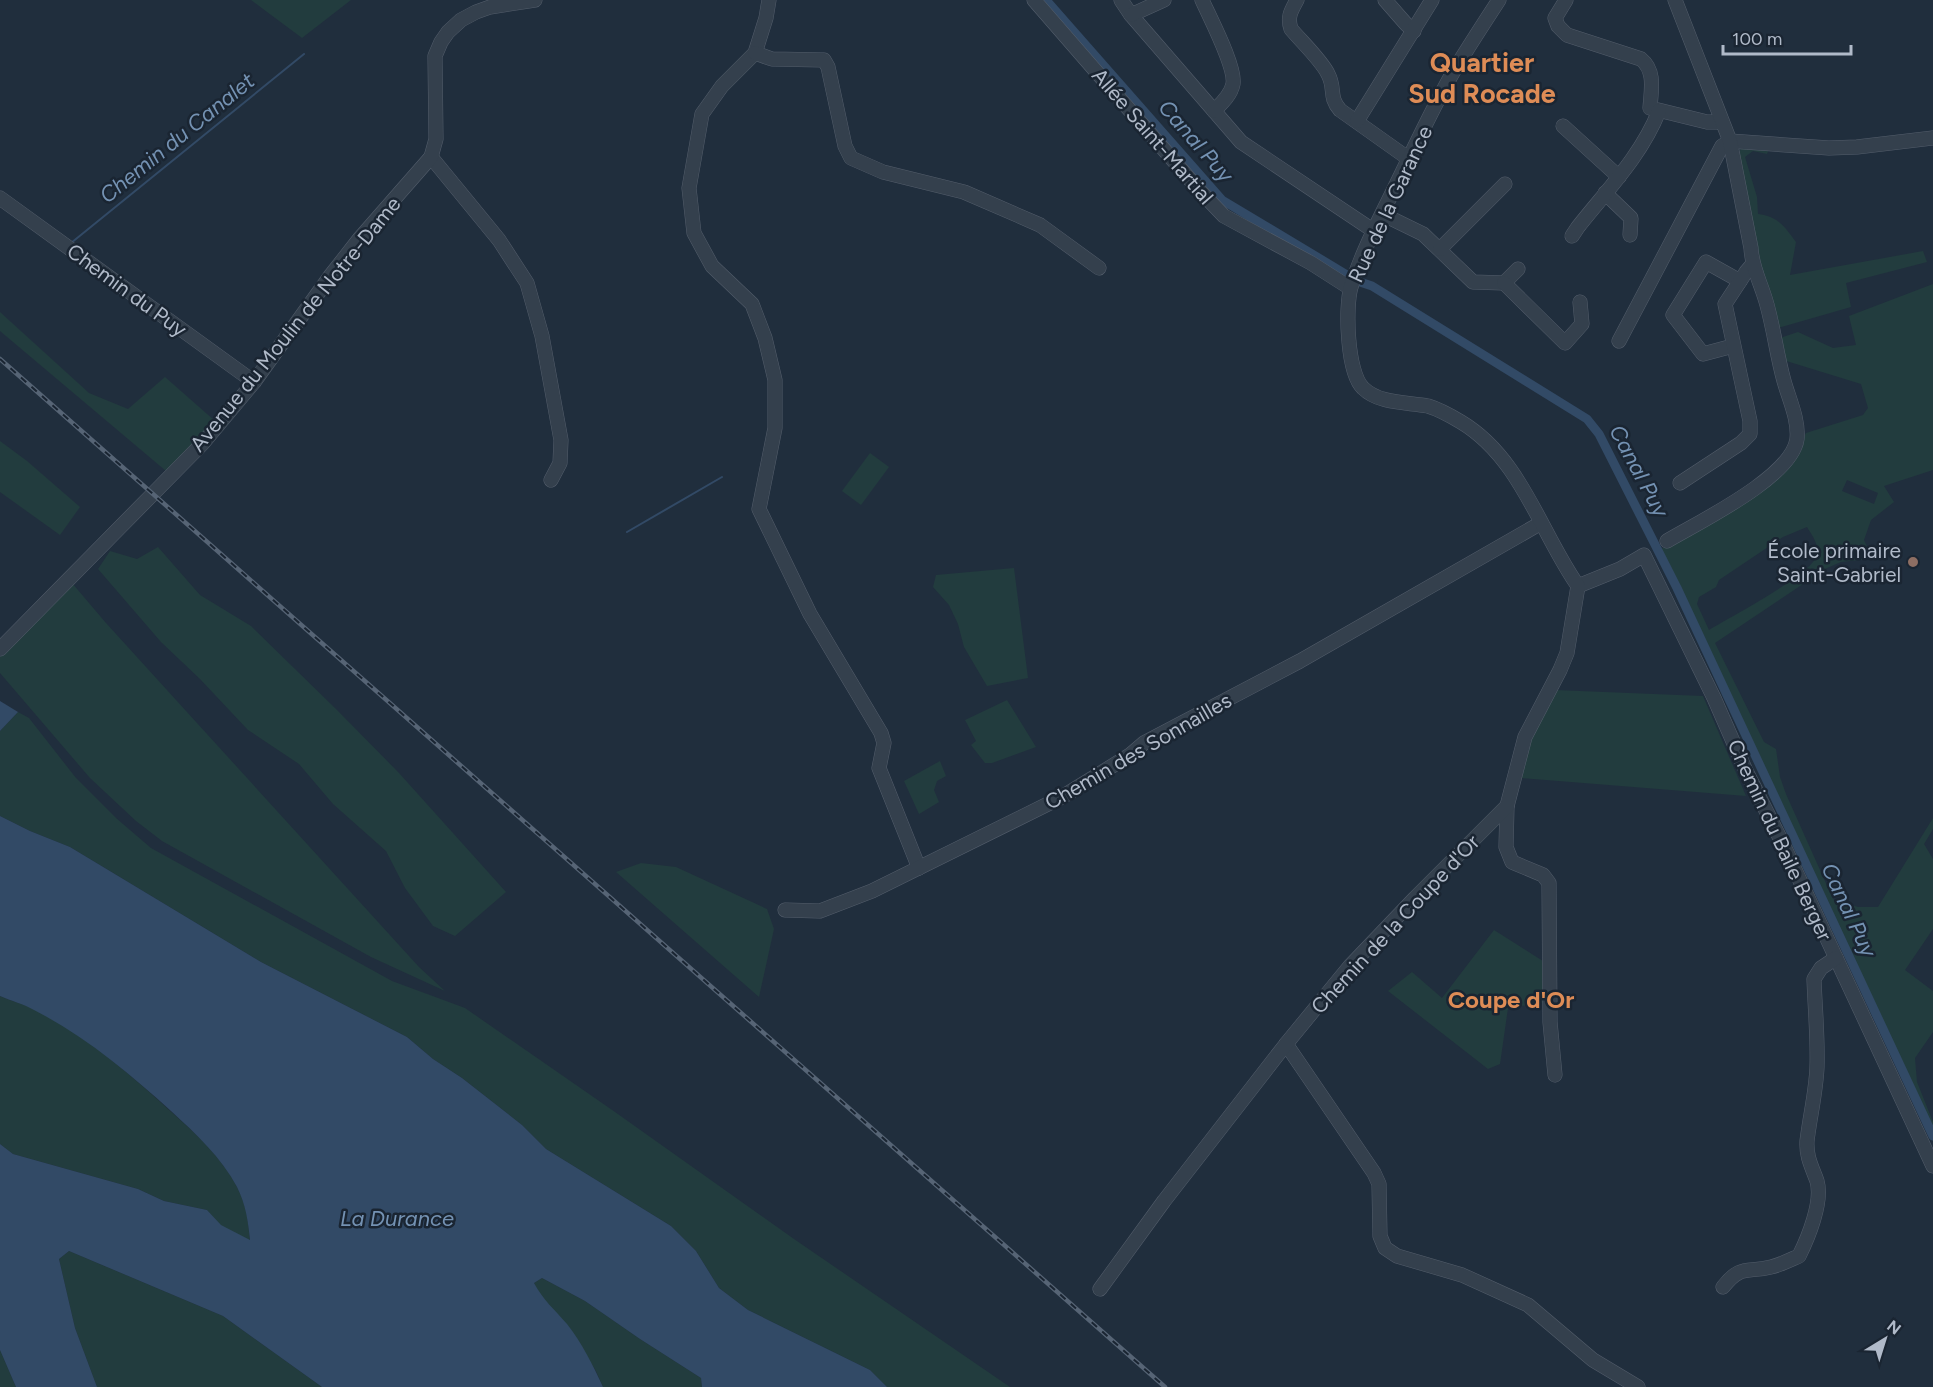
<svg xmlns="http://www.w3.org/2000/svg" width="1933" height="1387" font-family="Figtree,sans-serif">
<rect width="100%" height="100%" fill="#202e3d"/>
<g fill="#223c3e" fill-rule="evenodd">
<polygon points="251,0 351,0 302,38"/>
<path d="M1759 146 1768 151 1767 154 1753 151 1745 157 1757 197 1758 214C1779 217 1784 226 1796 242L1790 275 1923 251 1927 262 1846 283 1851 307 1778 328 1764 280 1738 156 1741 148Z"/>
<path d="M1933 284V470L1884 486 1894 502 1871 520 1864 540 1870 553 1869 559 1841 562 1827 568 1715 643 1764 742 1776 749 1780 777 1786 794 1833 899 1858 907H1878L1933 818V829L1924 844 1933 859V929L1905 970 1933 991V1032L1915 1058 1917 1082 1933 1122V1132L1661 549C1704 524 1770 493 1799 454 1804 448 1801 440 1806 433L1863 415 1868 408 1861 384 1783 360 1780 338 1798 332 1833 348 1856 345 1849 316ZM1847 480 1878 493 1874 504 1842 491ZM1807 527C1813 537 1820 545 1816 557 1810 575 1729 618 1709 630L1697 604 1699 597 1716 587 1719 580 1783 537Z"/>
<polygon points="0,312 89,393 128,409 165,377 215,421 166,471 0,331"/>
<polygon points="0,441 27,461 80,507 60,535 0,492"/>
<polygon points="870,453 889,467 861,505 842,491"/>
<polygon points="158,547 200,595 251,626 337,710 399,773 506,892 455,936 433,926 405,888 386,851 333,804 299,764 248,730 200,679 161,642 98,569 110,551 137,559"/>
<polygon points="1014,568 1028,678 987,686 964,647 958,624 949,605 933,587 936,575"/>
<polygon points="72,583 106,623 419,967 445,991 371,957 162,841 136,821 90,778 0,673 0,657"/>
<polygon points="1555,690 1703,696 1746,796 1521,778 1528,740"/>
<polygon points="1007,700 1036,747 992,763 985,763 971,745 976,741 965,720"/>
<polygon points="18,712 29,718 76,778 116,818 151,848 392,981 465,1008 615,1112 794,1239 1010,1387 887,1387 870,1370 748,1310 719,1288 696,1251 671,1226 546,1149 522,1125 462,1078 433,1059 407,1037 261,962 70,847 30,831 0,816 0,731"/>
<polygon points="940,761 946,776 937,781 934,790 939,802 919,814 904,781"/>
<polygon points="641,863 676,867 767,909 774,929 759,997 616,872"/>
<polygon points="1494,930 1546,963 1546,1002 1508,1008 1500,1064 1488,1069 1388,991 1412,972 1442,998"/>
<path d="M0 996C11 1001 23 1004 34 1009 84 1035 128 1072 169 1110 195 1133 222 1157 238 1189 247 1207 248 1221 250 1241L220 1225 207 1210 164 1201 138 1189 13 1154 0 1144Z"/>
<polygon points="69,1251 223,1316 322,1387 97,1387 75,1328 59,1259"/>
<polygon points="542,1278 585,1301 640,1339 701,1378 702,1387 603,1387 596,1371 568,1326 542,1299 534,1283"/>
<polygon points="0,1350 16,1387 0,1387"/>
</g>
<g fill="#324a66">
<polygon points="0,701 18,712 0,731"/>
<path d="M0 816 30 831 70 847 261 962 407 1037 433 1059 462 1078 522 1125 546 1149 671 1226 696 1251 719 1288 748 1310 870 1370 887 1387H702L701 1378 640 1339 585 1301 542 1278 534 1283C543 1300 555 1310 567 1324 582 1343 593 1365 603 1387H322L223 1316 69 1251 59 1259 75 1328 97 1387H16L0 1350V1144L13 1154 138 1189 164 1201 207 1210 221 1225 250 1240C248 1221 246 1205 237 1187 221 1157 196 1134 171 1111 129 1073 85 1036 34 1010 24 1004 11 1001 0 996Z"/>
</g>
<g fill="none" stroke-linecap="round" stroke-linejoin="round">
<g stroke="#324a66" stroke-width="2">
<polyline points="71,243 304,54"/>
<polyline points="627,532 722,477"/>
</g>
<polyline stroke="#324a66" stroke-width="9" points="1046,0 1222,200 1357,281 1372,286 1587,419 1599,434 1677,588 1933,1136"/>
<defs>
<g id="minor">
<polyline points="769,0 766,18 755,53 722,86 702,114 689,188 694,233 712,266 752,304 765,338 775,380 775,428 759,509 810,614 881,733 884,743 879,768 919,868"/>
<polyline points="1034,0 1200,191 1224,216 1311,263 1350,288"/>
<polyline points="1121,0 1131,15 1241,142 1374,231"/>
<path d="M1202 0C1210 18 1236 67 1233 84 1231 95 1221 104 1214 111"/>
<path d="M1297 0C1291 11 1287 17 1291 29 1301 41 1322 61 1328 74 1336 89 1328 96 1340 110L1409 159"/>
<polyline points="1385,0 1406,24 1414,31"/>
<path d="M1566 0 1555 18 1558 26 1567 35 1641 59C1656 71 1651 91 1650 108L1707 122H1722"/>
<polyline points="1131,15 1164,0"/>
<polyline points="755,53 772,59 824,60 828,67 845,146 851,158 883,172 964,192 1040,225 1099,268"/>
<polyline points="1357,121 1432,0"/>
<polyline points="1563,126 1619,177"/>
<polyline points="431,157 499,240 527,283 542,336 561,440 560,463 551,480"/>
<polyline points="1605,193 1631,218 1630,235"/>
<polyline points="0,198 254,382"/>
<polyline points="1382,214 1423,234 1473,282 1504,283 1518,269"/>
<path d="M1572 236 1578 227C1608 189 1641 156 1659 111"/>
<polyline points="1440,249 1505,184"/>
<polyline points="1504,283 1565,343 1582,324 1580,302"/>
<polyline points="1619,341 1722,146 1730,141 1829,148 1857,147 1933,138"/>
<polyline points="1733,346 1703,354 1673,315 1706,262 1740,281"/>
<polyline points="1680,483 1741,443 1750,434 1750,421 1725,304 1746,272 1752,265"/>
<path d="M1667 541C1699 522 1792 477 1797 439 1799 420 1789 399 1784 381 1777 356 1774 330 1767 305 1762 285 1752 269 1751 248L1730 141 1675 0"/>
<polyline points="1578,586 1620,569 1644,555 1714,698 1746,771 1782,842 1933,1166"/>
<polyline points="0,649 203,443 254,382 331,275 360,238 431,157 436,139 435,56 441,42 448,32 461,20 476,12 490,7 535,0"/>
<polyline points="1507,806 1506,847 1512,862 1543,875 1549,883 1550,1022 1555,1075"/>
<polyline points="785,910 820,911 872,891 1062,797 1130,755 1144,743 1300,661 1541,523"/>
<polyline points="1286,1044 1374,1173 1379,1184 1380,1236 1385,1248 1397,1256 1462,1275 1528,1305 1593,1360 1638,1387"/>
<path d="M1723 1287C1741 1264 1747 1273 1771 1267 1780 1265 1790 1260 1799 1256 1808 1238 1823 1202 1817 1181 1812 1167 1806 1157 1807 1141 1810 1116 1816 1092 1817 1067 1818 1038 1815 1009 1814 979L1821 968 1836 958"/>
<path d="M1100 1289 1164 1201 1286 1044 1350 966 1415 898 1507 806 1525 737 1560 670 1567 653 1578 586C1540 532 1521 458 1461 422 1451 416 1438 409 1428 406 1407 402 1379 404 1363 388 1347 373 1345 307 1351 287 1361 254 1378 222 1393 191 1413 151 1432 108 1455 69 1469 46 1484 23 1499 0"/>
</g>
</defs>
<use href="#minor" stroke="#535d6b" stroke-width="15"/>
<use href="#minor" stroke="#34404d" stroke-width="14"/>
<defs>
<polyline id="rail" points="0,359 1165,1387"/>
</defs>
<use href="#rail" stroke="#566475" stroke-width="4.5"/>
<use href="#rail" stroke="#1a2532" stroke-width="2" stroke-dasharray="7" stroke-linecap="butt"/>
</g>
<circle fill="#8d6e63" stroke="#1a2532" stroke-width="2" cx="1913" cy="562" r="6"/>
<g text-anchor="middle" dominant-baseline="central" stroke-width="5" stroke-linejoin="round" paint-order="stroke">
<g font-size="21" fill="#b0bac9" stroke="#1a2532">
<text transform="translate(1153 136) rotate(49)">Allée Saint-Martial</text>
<text transform="translate(1390 204) rotate(-65)">Rue de la Garance</text>
<text transform="translate(127 290) rotate(36)">Chemin du Puy</text>
<text transform="translate(295 324) rotate(-51)">Avenue du Moulin de Notre-Dame</text>
<text transform="translate(1138 751) rotate(-30)">Chemin des Sonnailles</text>
<text transform="translate(1780 840) rotate(65)">Chemin du Baile Berger</text>
<text transform="translate(1395 924) rotate(-47)">Chemin de la Coupe d'Or</text>
</g>
<g font-size="21" fill="#b0bac9" stroke="#1a2532" text-anchor="end">
<text x="1901" y="550">École primaire<tspan x="1901" dy="24">Saint-Gabriel</tspan></text>
</g>
<g font-size="22" font-style="italic" fill="#7492b3" stroke="#1a2532">
<text transform="translate(177 138) rotate(-39)">Chemin du Canalet</text>
<text transform="translate(1196 141) rotate(49)">Canal Puy</text>
<text transform="translate(1639 471) rotate(62)">Canal Puy</text>
<text transform="translate(1849 910) rotate(65)">Canal Puy</text>
<text x="397" y="1218">La Durance</text>
</g>
<g font-size="24" font-weight="bold" fill="#de8c56" stroke="#1a2532">
<text x="1511" y="999">Coupe d'Or</text>
</g>
<g font-size="27" font-weight="bold" fill="#de8c56" stroke="#1a2532">
<text x="1482" y="62">Quartier<tspan x="1482" dy="31">Sud Rocade</tspan></text>
</g>
</g>
<g transform="translate(1885 1339) rotate(38)" stroke="#1a2532" stroke-width="4.5" paint-order="stroke">
<path d="M0-4.5L10 22L0 15L-10 22Z" fill="#b0bac9"/>
<text y="-9" font-size="16" font-weight="bold" text-anchor="middle" fill="#b0bac9">N</text>
</g>
<path d="M1723 45v9h128v-9" fill="none" stroke="#b0bac9" stroke-width="3"/>
<text x="1732" y="45" font-size="18" fill="#b0bac9" stroke="#1a2532" stroke-width="4.5" paint-order="stroke">100 m</text>
</svg>
